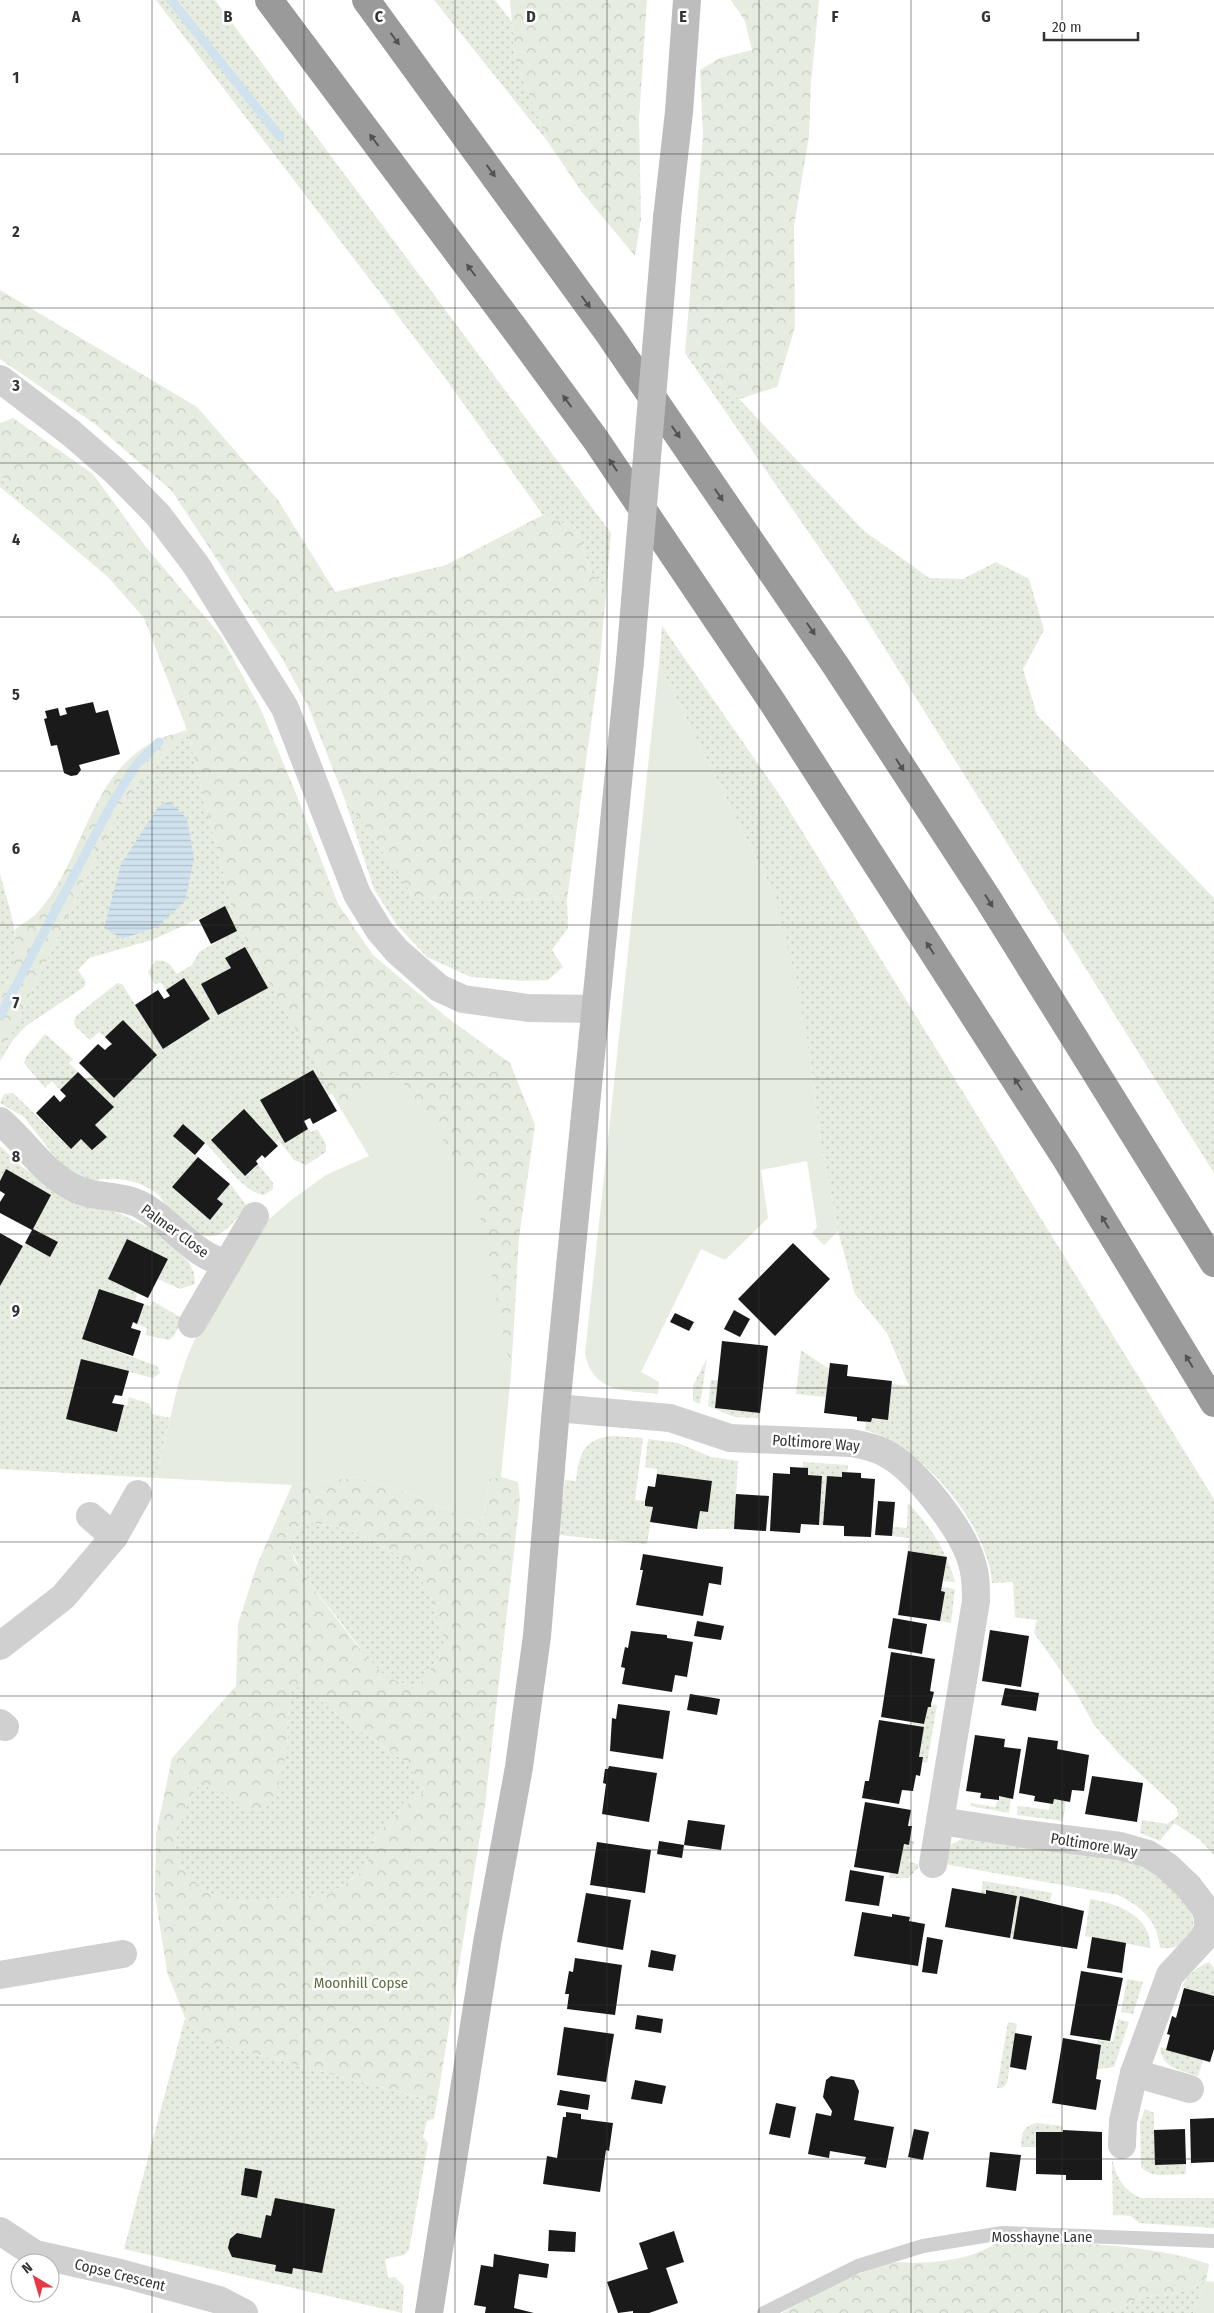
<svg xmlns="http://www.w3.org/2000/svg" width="1214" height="2313" font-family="'Fira Sans Condensed',sans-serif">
<defs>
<pattern id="grass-dots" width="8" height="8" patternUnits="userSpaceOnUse" patternTransform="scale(1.25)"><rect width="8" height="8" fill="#e6ecdf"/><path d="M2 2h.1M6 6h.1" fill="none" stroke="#c6cbc0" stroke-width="1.8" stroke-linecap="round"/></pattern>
<pattern id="forest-crowns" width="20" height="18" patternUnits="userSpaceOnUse" patternTransform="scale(1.25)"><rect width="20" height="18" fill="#e6ecdf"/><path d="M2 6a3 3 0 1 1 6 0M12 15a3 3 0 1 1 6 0" fill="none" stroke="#c6cbc0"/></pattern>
<pattern id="water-rules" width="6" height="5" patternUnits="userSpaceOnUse" patternTransform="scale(1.25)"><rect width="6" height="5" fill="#cfe2ee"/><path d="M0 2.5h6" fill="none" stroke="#b2c2cd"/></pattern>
</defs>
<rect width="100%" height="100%" fill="#fff"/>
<g fill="url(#grass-dots)" fill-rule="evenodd">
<polygon points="156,0 215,0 611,533 606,593 590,570 577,529 543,515 443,375"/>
<polygon points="434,0 495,0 512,22 515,59 548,142"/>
<polygon points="685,353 739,399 863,530 929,578 963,579 996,562 1029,579 1044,630 1023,669 1037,715 1214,898 1214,1173 847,588"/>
<polygon points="0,474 32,513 0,487"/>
<path d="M662 626 779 794 1214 1499V1855L1199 1839 1174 1823 1160 1841 1140 1833 1142 1820 1167 1824 1178 1816 1177 1808 1121 1756 1094 1725 1075 1691 1034 1633 1037 1620 1015 1617 1013 1582 992 1583C988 1525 921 1444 865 1430L866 1421 872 1418 888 1420 892 1384 909 1386 887 1333 855 1294 838 1231 819 1131 810 1057 775 896 659 664Z"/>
<path d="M187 730 234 917 267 979 332 1093 328 1096 313 1070 260 1101 285 1142 308 1129 311 1132 317 1129 326 1144V1152L306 1165 294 1160 279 1141 275 1143 245 1110 212 1140 245 1176 258 1164 273 1183V1189L264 1195C245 1194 221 1158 207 1145 200 1138 191 1131 184 1124L174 1136 198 1157 172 1187 210 1220 223 1205 217 1199 230 1184 247 1206C239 1215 231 1227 221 1233 203 1244 181 1224 169 1210 165 1205 161 1196 155 1192 135 1178 113 1177 90 1181L62 1166 24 1117 0 1103 4 1094 13 1093 71 1149 81 1139 93 1150 107 1137 95 1125 113 1107 86 1080 91 1075 114 1098 157 1055 123 1020 105 1037 99 1032 90 1040 75 1026 74 1021 76 1016 117 983 122 984 163 1049 210 1019 184 978 166 990 161 982 155 985 148 972 155 961C168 959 170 965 177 974L192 965 199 952 236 931 225 907 152 940 89 958 78 970 86 982 84 987 26 1026 13 1040 0 1061V1057L123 802ZM157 927 124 939 104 928ZM245 947 268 988 218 1015 202 984 231 968 225 958Z"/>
<polygon points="344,797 415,898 567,900 568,928 552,950 563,967 548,980 523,981 471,977 427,957 397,925 374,889"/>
<path d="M0 874C10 911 30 960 0 993Z"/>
<polygon points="45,1034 73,1059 69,1063 78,1072 60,1090 52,1081 45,1088 24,1063 26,1057"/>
<polygon points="0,1146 21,1166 67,1198 121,1214 155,1231 189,1262 194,1273 195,1284 180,1289 158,1279 168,1259 127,1240 108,1279 137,1293 135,1301 99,1289 82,1339 157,1366 160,1373 153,1378 81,1359 67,1419 117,1431 124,1405 127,1406 129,1397 150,1404 152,1414 170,1418 156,1478 0,1469 0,1286 25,1243 50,1256 58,1243 33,1229 51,1195 7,1170 0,1181"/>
<polygon points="153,1301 183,1319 174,1336 169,1340 145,1335 147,1328 137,1324 144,1304 150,1306"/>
<polygon points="801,1350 829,1369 826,1397 796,1394"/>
<polygon points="707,1358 700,1404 693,1401 693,1386"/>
<polygon points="711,1380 718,1380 715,1408 760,1413 757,1418 734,1417 708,1406"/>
<path d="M612 1436 643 1438 635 1500 645 1501V1506L653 1507 647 1544 558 1535 565 1480 576 1481C579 1455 583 1439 612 1436Z"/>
<polygon points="648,1439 678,1443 711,1457 738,1461 734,1529 697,1529 700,1511 708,1511 712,1481 657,1474 657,1469 645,1467"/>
<polygon points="803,1462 848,1465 847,1472 842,1472 842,1477 827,1476 823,1525 819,1525 822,1477 808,1475 808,1468 803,1468"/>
<path d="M908 1503C931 1527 946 1550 955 1582L943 1581 947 1557 908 1551 909 1538 892 1536 893 1527 907 1528Z"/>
<path d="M303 1522C347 1523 409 1550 429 1593 436 1608 439 1625 445 1641L437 1660 419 1685C406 1684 393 1683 383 1674 367 1660 355 1641 342 1624 323 1598 298 1575 290 1544Z"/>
<polygon points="942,1587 955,1589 951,1623 940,1621 945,1593 941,1591"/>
<polygon points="303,1685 343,1719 406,1762 425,1791 398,1812 376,1836 365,1870 330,1894 235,1902 205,1892 180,1866 175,1846 182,1816 186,1804 199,1785 220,1790 241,1808 288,1746 287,1729 291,1690"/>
<polygon points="931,1704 937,1705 927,1763 922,1762 923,1758 919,1757 924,1728 912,1726 913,1722 924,1724 928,1707 931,1707"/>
<polygon points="999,1796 1011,1798 1009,1813 970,1806 971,1803 995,1807"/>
<polygon points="1054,1799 1066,1801 1063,1821 1017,1815 1018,1806 1049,1810 1050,1803 1053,1804"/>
<path d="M965 1837 1125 1859C1149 1867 1214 1909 1187 1938 1179 1947 1173 1949 1160 1948 1158 1921 1141 1906 1118 1895L944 1864 950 1845Z"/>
<polygon points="910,1841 914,1841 909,1862 918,1864 918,1868 908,1878 889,1878 890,1872 898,1874 904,1844 909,1845"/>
<polygon points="983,1881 1052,1893 1050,1902 1020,1897 1013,1939 1010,1938 1017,1896 987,1890 986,1894 981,1893"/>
<path d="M1090 1899C1116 1903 1152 1916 1150 1948L1085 1936Z"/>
<path d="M1209 1962 1214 1968V1996L1182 1987C1187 1975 1197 1967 1209 1962Z"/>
<polygon points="1127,1979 1143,1982 1133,2014 1121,2012"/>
<polygon points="185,2018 206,2041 437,2102 434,2119 427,2121 423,2137 428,2143 409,2250 404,2255 385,2259 388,2278 395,2277 404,2286 402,2313 124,2249"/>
<polygon points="1118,2019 1129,2022 1114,2067 1097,2069 1101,2045 1097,2044 1098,2040 1113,2042"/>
<polygon points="1008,2022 1017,2024 1007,2083 1002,2088 997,2088"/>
<path d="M1160 2047 1203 2060 1198 2076C1182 2071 1161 2068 1160 2047Z"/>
<path d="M1145 2109 1154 2113V2130L1186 2164V2174C1171 2174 1151 2179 1141 2167L1140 2123Z"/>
<path d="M1037 2123 1062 2126 1063 2132H1036V2147H1021C1022 2134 1022 2126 1037 2123Z"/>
<path d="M1112 2159C1116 2177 1123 2190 1141 2198H1214V2228L1139 2223 1131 2216 1113 2215Z"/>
<polygon points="1206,2281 1193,2313 1107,2313 1144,2297 1177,2293"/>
</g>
<g fill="url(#forest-crowns)" fill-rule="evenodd">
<polygon points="510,0 647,0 639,119 641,219 635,256 581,191 548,142 515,59"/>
<polygon points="731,0 819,0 811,83 809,136 794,226 795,327 777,387 739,399 685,353 703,136 700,70 720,58 752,50 745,21"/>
<polygon points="0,290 197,407 278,500 335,592 446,565 543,515 577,529 590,570 606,593 600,659 567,900 415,898 344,797 308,706 283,660 172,491 95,424 0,359"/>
<path d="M13 418 93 474 146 547 221 636 261 710 295 791 338 904 373 955 449 1019 510 1063 535 1125 519 1238 511 1374 474 1190 425 1112 395 1072 339 1106 267 979 234 917 187 730 123 802 0 1057V993C16 975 16 952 15 929 22 924 31 919 37 913 83 863 87 779 151 743 161 737 175 734 187 730L144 618 108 577 32 513 0 474V423Z"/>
<path d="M357 1477 410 1494 483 1525 489 1479 501 1477 518 1482 520 1498 485 1805 437 2102 206 2041 185 2018 167 1972 155 1895 156 1834 172 1758 236 1686 238 1624 257 1565 292 1485ZM303 1522C347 1523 409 1550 429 1593 436 1608 439 1625 445 1641L437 1660 419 1685 400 1683 384 1675 359 1648 313 1588 294 1560 290 1544ZM303 1685 343 1719 406 1762 425 1791 398 1812 376 1836 365 1870 330 1894 235 1902 205 1892 180 1866 175 1846 182 1816 186 1804 199 1785 220 1790 241 1808 256 1812 275 1799 288 1746 287 1729 291 1690Z"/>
<path d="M1000 2240C1070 2244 1143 2242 1209 2264L1206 2281 1177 2293 1144 2297 1107 2313H782C817 2294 851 2274 890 2263 897 2261 905 2263 913 2263 943 2262 976 2259 1000 2240Z"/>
</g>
<g fill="#e6ecdf">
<path d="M659 664 775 896 797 985 810 1057 819 1131 838 1231 824 1245 812 1233 817 1227 807 1161 761 1170 768 1218 725 1260 701 1249 641 1372 659 1382 658 1394C626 1390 594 1394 585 1354Z"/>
<polygon points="395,1072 425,1112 475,1190 511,1374 501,1477 489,1479 483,1525 410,1494 357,1477 292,1485 156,1478 179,1381 188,1355 200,1328 262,1225 294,1198 326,1175 369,1156 339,1106"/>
<polygon points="1206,2281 1214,2282 1214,2313 1193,2313"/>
</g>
<polygon fill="url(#water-rules)" points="170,801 187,819 194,859 185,901 157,927 123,939 104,928 121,864 159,806"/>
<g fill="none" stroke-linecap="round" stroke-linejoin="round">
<g stroke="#cfe2ee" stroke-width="9">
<polyline points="171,0 280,137"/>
<polyline points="0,1016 110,807 136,765 159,742"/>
</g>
</g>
<g fill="#1a1a1a">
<polygon points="93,702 96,713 108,710 120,754 79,765 81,770 77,775 71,776 64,773 57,745 51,746 44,719 47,718 45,711 58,708 60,716 67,714 65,708"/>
<polygon points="225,906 237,931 211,944 199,920"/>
<polygon points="245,947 268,988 218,1015 201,984 231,968 225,958"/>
<polygon points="184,978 210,1019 163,1049 135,1005 158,990 164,999 170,996 166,990"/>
<polygon points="123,1020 157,1055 114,1098 79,1063 98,1044 105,1050 108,1047 112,1044 105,1037"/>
<polygon points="313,1070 337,1111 313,1124 310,1118 304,1121 308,1129 285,1143 260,1100"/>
<polygon points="78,1072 114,1107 95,1125 107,1137 92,1150 81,1139 71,1149 36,1113 54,1095 60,1102 66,1096 60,1090"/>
<polygon points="244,1109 278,1146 265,1158 262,1155 256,1161 258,1164 245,1176 211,1140"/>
<polygon points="183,1124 205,1143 195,1155 173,1136"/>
<polygon points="198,1157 230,1184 217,1199 223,1204 210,1220 172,1187"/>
<polygon points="6,1169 51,1195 33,1229 58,1242 50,1257 25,1243 32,1230 0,1213 0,1202 5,1194 0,1191 0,1181"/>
<polygon points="0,1233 23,1246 0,1286"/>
<polygon points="127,1239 168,1259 148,1298 108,1279"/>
<polygon points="793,1243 830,1279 775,1336 738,1299"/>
<polygon points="99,1289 144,1304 137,1324 133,1322 131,1328 141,1331 133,1356 82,1339"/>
<polygon points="734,1310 750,1319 740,1337 724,1329"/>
<polygon points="675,1313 694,1322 689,1331 670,1322"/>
<polygon points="722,1341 768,1346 760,1413 715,1408"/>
<polygon points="81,1359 129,1371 122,1396 115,1395 112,1403 124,1405 117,1432 66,1419"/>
<polygon points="830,1363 848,1365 847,1376 892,1381 888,1420 872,1418 871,1422 857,1421 857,1417 824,1413"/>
<polygon points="790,1467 808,1468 808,1475 822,1476 819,1525 801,1524 800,1533 770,1531 773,1473 790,1474"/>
<polygon points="842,1472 861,1473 861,1478 875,1479 871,1537 844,1536 844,1526 823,1525 827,1476 842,1477"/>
<polygon points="657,1474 712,1481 708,1512 700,1511 697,1529 650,1522 653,1507 645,1506 645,1501 648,1486 655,1487"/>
<polygon points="736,1494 769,1496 766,1531 734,1529"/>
<polygon points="878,1501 895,1502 892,1536 875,1535"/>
<polygon points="908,1551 947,1557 941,1591 945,1592 940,1621 898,1615"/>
<polygon points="643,1554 723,1567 721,1585 709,1583 703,1616 636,1605 643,1570 640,1570"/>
<polygon points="893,1618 927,1624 922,1654 888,1648"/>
<polygon points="697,1621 724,1626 721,1640 694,1636"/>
<polygon points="990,1630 1029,1636 1021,1687 982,1681"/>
<polygon points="631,1631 667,1635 667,1638 693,1642 687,1677 675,1675 672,1692 622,1684 625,1668 621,1667 625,1647 628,1648"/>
<polygon points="891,1652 935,1659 930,1691 934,1692 931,1704 931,1707 928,1707 924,1724 881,1717"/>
<polygon points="1005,1688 1039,1693 1036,1711 1001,1705"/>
<polygon points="690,1694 720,1699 717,1715 687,1710"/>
<polygon points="618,1704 670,1711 663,1759 610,1751 612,1718 616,1719"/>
<polygon points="879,1720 924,1727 919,1757 923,1757 920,1776 916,1775 913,1791 902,1790 899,1804 862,1798 865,1781 869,1781"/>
<polygon points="975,1735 1005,1739 1004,1747 1021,1749 1013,1799 999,1796 999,1800 980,1798 981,1793 966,1791"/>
<polygon points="1028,1737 1058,1741 1057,1749 1089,1755 1084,1791 1072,1790 1070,1802 1054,1799 1053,1804 1034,1801 1035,1796 1019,1793"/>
<polygon points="609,1766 657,1773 649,1822 602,1814 606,1784 603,1783 605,1769 608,1769"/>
<polygon points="1092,1776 1143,1783 1137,1822 1085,1814"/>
<polygon points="865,1802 911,1810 908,1826 912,1826 909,1845 904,1844 898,1874 854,1867"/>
<polygon points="688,1820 725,1825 721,1850 684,1845"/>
<polygon points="659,1841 684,1845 682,1858 657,1854"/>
<polygon points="597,1842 651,1850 645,1893 590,1885"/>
<polygon points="850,1870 884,1876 879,1906 845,1901"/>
<polygon points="952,1888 986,1894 986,1890 1017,1896 1010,1938 945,1927"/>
<polygon points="586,1893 631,1900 623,1950 577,1942"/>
<polygon points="1020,1896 1084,1911 1077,1949 1013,1939"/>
<polygon points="862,1912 892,1917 892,1914 910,1917 909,1921 925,1924 918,1966 854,1956"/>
<polygon points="927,1937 943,1940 937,1974 922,1972"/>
<polygon points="1092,1937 1126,1943 1122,1973 1087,1968"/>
<polygon points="651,1950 676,1955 673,1971 648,1967"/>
<polygon points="575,1958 622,1965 615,2015 567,2009 569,1994 565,1994 569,1971 573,1972"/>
<polygon points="1081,1971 1123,1978 1110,2041 1070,2035"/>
<polygon points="1184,1988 1214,1996 1214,2049 1210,2062 1166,2050 1170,2035 1167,2034 1172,2016 1176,2018"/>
<polygon points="637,2015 663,2019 661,2033 635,2029"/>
<polygon points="564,2027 614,2034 606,2082 557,2075"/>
<polygon points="1015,2033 1032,2036 1026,2070 1010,2067"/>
<polygon points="1063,2038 1101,2045 1096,2079 1101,2080 1096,2110 1052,2103"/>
<polygon points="831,2076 854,2080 859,2091 854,2120 894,2127 886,2168 864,2164 866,2157 830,2151 829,2158 808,2154 816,2113 831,2116 832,2111 823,2097 826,2080"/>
<polygon points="635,2080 666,2086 662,2104 631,2099"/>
<polygon points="560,2090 590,2095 588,2110 557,2105"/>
<polygon points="776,2103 796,2107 790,2138 769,2134"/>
<polygon points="566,2112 581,2114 581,2119 613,2123 609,2151 606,2150 600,2192 543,2184 547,2156 557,2158 563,2117 566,2117"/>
<polygon points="1214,2118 1214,2162 1191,2163 1190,2119"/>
<polygon points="914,2129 929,2132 923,2160 908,2157"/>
<polygon points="1185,2129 1186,2164 1155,2165 1154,2130"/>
<polygon points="1063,2130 1102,2132 1102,2180 1066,2180 1066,2175 1036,2174 1036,2132 1063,2132"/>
<polygon points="990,2152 1021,2155 1016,2191 986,2187"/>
<polygon points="245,2168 262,2171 257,2198 241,2195"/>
<polygon points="275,2198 335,2209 322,2273 293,2268 292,2274 275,2271 276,2265 232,2257 228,2248 230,2239 237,2233 261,2238 266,2215 271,2216"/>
<polygon points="549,2230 576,2232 575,2252 548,2251"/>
<polygon points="674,2231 684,2262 666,2268 678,2303 649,2313 633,2313 633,2311 618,2313 607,2282 648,2269 639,2243"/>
<polygon points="494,2254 549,2264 547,2278 519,2274 514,2308 534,2313 485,2313 486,2307 474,2305 481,2265 493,2267"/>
</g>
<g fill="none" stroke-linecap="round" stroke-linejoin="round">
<polyline stroke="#d0d0d0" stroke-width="14" points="764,2313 858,2266 923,2246 1002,2233 1214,2241"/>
<g stroke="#d0d0d0" stroke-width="28">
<polyline points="0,379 71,433 116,472 158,515 196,565 285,708 357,894 379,930 397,951 439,988 463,999 528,1008 595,1009"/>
<path d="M0 1121C26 1143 44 1174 76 1189 97 1199 122 1194 143 1206 166 1219 183 1242 206 1255 212 1259 220 1261 227 1264"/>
<polyline points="192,1324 255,1216"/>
<path d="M556 1408 670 1418 730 1438 851 1443C862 1445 874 1447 885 1453 915 1468 963 1530 972 1563 976 1575 976 1588 976 1601L940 1821 1025 1834 1120 1846 1148 1854 1167 1866 1189 1887 1205 1908 1208 1918V1929L1203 1939 1170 1975 1134 2073 1123 2121 1122 2145"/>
<polyline points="90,1516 114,1537"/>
<polyline points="0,1646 63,1597 114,1537 138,1494"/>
<polyline points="0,1723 5,1727"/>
<polyline points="933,1864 940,1821"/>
<polyline points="0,1975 123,1954"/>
<polyline points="1134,2073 1190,2089"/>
<polyline points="0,2231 35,2254 120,2273 219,2300 244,2313"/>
</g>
<g stroke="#bdbdbd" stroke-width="28">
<polyline points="667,218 679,112 687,0"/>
<polyline points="429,2313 487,1943 519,1767 537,1636 556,1408 630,661"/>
</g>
<g stroke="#9a9a9a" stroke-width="28">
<polyline points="269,0 517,332 596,440 773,703 1066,1159 1214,1403"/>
<polyline points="366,0 609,334 836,666 988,899 1214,1263"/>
</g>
<polyline stroke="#bdbdbd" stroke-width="28" points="630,661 667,218"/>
</g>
<defs><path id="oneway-solid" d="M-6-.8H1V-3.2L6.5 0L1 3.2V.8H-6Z" transform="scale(1.25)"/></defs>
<g fill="#525252">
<use href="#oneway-solid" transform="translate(395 39) rotate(54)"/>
<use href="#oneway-solid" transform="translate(374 140) rotate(-127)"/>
<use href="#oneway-solid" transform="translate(491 171) rotate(54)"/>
<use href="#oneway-solid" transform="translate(471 270) rotate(-127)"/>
<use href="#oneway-solid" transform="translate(586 302) rotate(54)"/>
<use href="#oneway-solid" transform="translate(567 401) rotate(-126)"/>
<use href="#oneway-solid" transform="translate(676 432) rotate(55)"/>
<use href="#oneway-solid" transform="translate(613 465) rotate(-124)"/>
<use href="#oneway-solid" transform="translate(719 495) rotate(56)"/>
<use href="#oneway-solid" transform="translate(811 629) rotate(56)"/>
<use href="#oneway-solid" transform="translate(900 765) rotate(57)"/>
<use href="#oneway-solid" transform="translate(989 901) rotate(58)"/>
<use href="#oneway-solid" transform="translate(930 948) rotate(-123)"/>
<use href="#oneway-solid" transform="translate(1018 1084) rotate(-123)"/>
<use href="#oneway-solid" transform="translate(1105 1222) rotate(-121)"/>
<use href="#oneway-solid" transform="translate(1189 1361) rotate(-121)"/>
</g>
<path fill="none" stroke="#333" stroke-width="1" stroke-opacity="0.55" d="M152 0V2313M304 0V2313M455 0V2313M607 0V2313M759 0V2313M911 0V2313M1062 0V2313M0 154H1214M0 308H1214M0 463H1214M0 617H1214M0 771H1214M0 925H1214M0 1079H1214M0 1234H1214M0 1388H1214M0 1542H1214M0 1696H1214M0 1850H1214M0 2005H1214M0 2159H1214"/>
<g text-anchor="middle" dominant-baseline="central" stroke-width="5" stroke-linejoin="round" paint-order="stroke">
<g font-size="15" fill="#333" stroke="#fff">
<text transform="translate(175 1231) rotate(36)">Palmer Close</text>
<text transform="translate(816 1443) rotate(4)">Poltimore Way</text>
<text transform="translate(1094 1845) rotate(9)">Poltimore Way</text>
<text x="1042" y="2237">Mosshayne Lane</text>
<text transform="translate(120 2275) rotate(14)">Copse Crescent</text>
</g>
<g font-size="15" fill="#56703f" stroke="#fff">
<text x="361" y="1983">Moonhill Copse</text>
</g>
</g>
<g font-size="16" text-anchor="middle" font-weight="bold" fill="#333" stroke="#fff" stroke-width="5" stroke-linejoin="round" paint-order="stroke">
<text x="76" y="22">A</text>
<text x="228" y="22">B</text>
<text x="379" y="22">C</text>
<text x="531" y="22">D</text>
<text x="683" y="22">E</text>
<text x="835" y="22">F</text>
<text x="986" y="22">G</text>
<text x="16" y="83">1</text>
<text x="16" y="237">2</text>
<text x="16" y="391">3</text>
<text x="16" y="545">4</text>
<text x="16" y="700">5</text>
<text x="16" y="854">6</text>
<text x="16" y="1008">7</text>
<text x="16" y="1162">8</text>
<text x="16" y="1316">9</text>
</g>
<g transform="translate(35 2278) rotate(322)"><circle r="24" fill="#ffffff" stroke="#adadad"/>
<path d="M0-4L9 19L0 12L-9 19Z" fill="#e63946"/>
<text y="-8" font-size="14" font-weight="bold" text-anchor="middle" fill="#333333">N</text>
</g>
<path d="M1044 32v8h94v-8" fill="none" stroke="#333333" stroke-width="2.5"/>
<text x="1052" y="32" font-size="15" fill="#333333" stroke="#ffffff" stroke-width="4" paint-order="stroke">20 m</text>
</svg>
